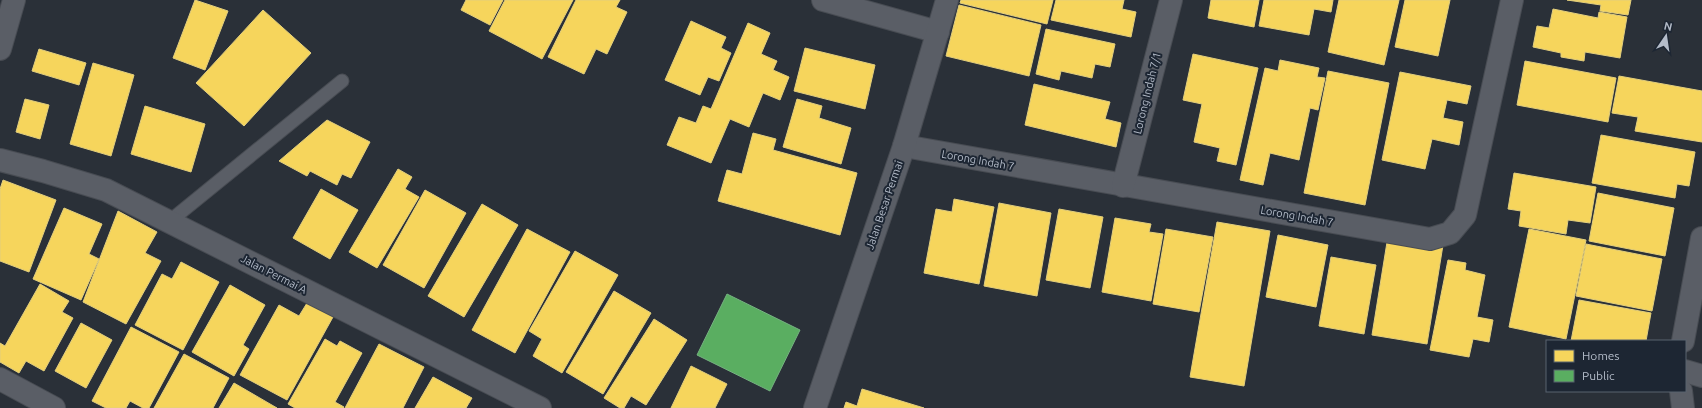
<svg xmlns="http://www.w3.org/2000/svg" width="1702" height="408" font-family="Ubuntu,sans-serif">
<rect width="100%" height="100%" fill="#2a3038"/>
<g fill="#f6d55c" stroke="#e2ce7d">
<polygon points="195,0 228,11 205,70 173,58"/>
<polygon points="466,0 503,0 490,25 461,10"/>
<polygon points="505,0 573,0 542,59 489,31"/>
<polygon points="576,0 620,0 616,7 627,12 607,54 596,49 584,74 548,57"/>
<polygon points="961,0 1053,0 1047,24 960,3"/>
<polygon points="1056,0 1124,0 1122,9 1136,12 1131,37 1051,20"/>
<polygon points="1211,0 1259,0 1254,27 1208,18"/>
<polygon points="1264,0 1333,0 1331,12 1314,9 1309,35 1259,26"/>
<polygon points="1339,0 1399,0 1384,65 1328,52"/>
<polygon points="1405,0 1450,0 1438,56 1395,47"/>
<polygon points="1567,0 1631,0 1628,15 1600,11 1601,5"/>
<polygon points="959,5 1041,25 1029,76 946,56"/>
<polygon points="1553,9 1598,18 1599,12 1627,17 1620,58 1585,52 1584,61 1561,57 1561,53 1533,47 1537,26 1549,28"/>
<polygon points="263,10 311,53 244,126 196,83"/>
<polygon points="691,21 726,37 721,48 731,53 719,81 708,77 700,95 665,80"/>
<polygon points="748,23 770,33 761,54 777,61 773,70 789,77 780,100 763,93 749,127 730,119 711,163 667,145 679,117 696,123 703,106 711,109"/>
<polygon points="1046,29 1115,44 1110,67 1095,64 1092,78 1061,71 1059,80 1036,74"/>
<polygon points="805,48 875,65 865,109 794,91"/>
<polygon points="39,49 86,63 79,85 32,71"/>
<polygon points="1193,54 1258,68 1236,165 1217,161 1220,148 1194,142 1202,104 1183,100"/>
<polygon points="1280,60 1319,68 1317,77 1325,78 1318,110 1310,108 1299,160 1270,153 1263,185 1240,180 1265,68 1278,71"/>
<polygon points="1525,61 1616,78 1608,122 1517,105"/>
<polygon points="93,63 134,75 111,156 70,144"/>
<polygon points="1328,71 1389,83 1365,205 1304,193"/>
<polygon points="1400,72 1471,86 1467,104 1447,100 1443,118 1463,122 1459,145 1432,139 1425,169 1382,160"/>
<polygon points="1619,76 1702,91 1702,142 1635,131 1638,117 1612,113"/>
<polygon points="1034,84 1110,102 1105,119 1121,123 1116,147 1025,125"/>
<polygon points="25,99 49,105 40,139 16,132"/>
<polygon points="797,99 822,106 819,118 851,128 841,164 783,147"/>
<polygon points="145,106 205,124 191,172 131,154"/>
<polygon points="327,120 370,142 351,178 342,174 337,185 310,171 307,176 279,161"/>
<polygon points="753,133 776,139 773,150 857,173 840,235 718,201 727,170 742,174"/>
<polygon points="1601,135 1695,152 1689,186 1677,184 1675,198 1592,183"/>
<polygon points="398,169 412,177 405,189 419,197 377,268 349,252"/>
<polygon points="1514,173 1596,187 1590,223 1568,220 1566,234 1519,226 1521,211 1508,209"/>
<polygon points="3,180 56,200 29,272 0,261 0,189"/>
<polygon points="321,189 358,210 330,259 293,238"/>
<polygon points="425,190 466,213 424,288 383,265"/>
<polygon points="1598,193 1674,208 1665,256 1589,241"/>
<polygon points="954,199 994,207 979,284 924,273 936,209 952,212"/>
<polygon points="999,203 1051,213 1037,296 984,286"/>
<polygon points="482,204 518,225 464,317 428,296"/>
<polygon points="64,208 102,224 89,254 99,259 81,300 33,279"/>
<polygon points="1059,209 1103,217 1090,288 1046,280"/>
<polygon points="118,211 157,232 145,253 161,261 126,324 83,302"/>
<polygon points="1115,218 1151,224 1149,232 1163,234 1151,301 1102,292"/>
<polygon points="1217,222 1270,231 1244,386 1190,377"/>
<polygon points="527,229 570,252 515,353 472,330"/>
<polygon points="1166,229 1213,237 1199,312 1153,304"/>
<polygon points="1529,229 1586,240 1566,339 1509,327"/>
<polygon points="1278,235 1328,245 1316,307 1266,297"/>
<polygon points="1388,236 1443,245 1427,344 1372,335"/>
<polygon points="1586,244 1662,259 1652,311 1576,296"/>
<polygon points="575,251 618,275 562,373 533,356 542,339 529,331"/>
<polygon points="1331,257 1376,265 1364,334 1319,326"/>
<polygon points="1448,260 1466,263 1465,270 1485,275 1477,317 1493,320 1489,342 1473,339 1469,357 1430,350"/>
<polygon points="181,262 219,282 183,350 135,325 162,274 172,279"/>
<polygon points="40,284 69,301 62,312 73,318 44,371 26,361 19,373 0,362 0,343 5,346"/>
<polygon points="230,285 265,305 243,345 249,349 234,376 192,352"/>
<polygon points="614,291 651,313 603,394 566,372"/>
<polygon points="1579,300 1651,313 1646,341 1571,341"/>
<polygon points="307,303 333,317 287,400 240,375 279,305 299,316"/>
<polygon points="654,319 687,340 646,405 631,396 624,408 620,408 604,398"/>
<polygon points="81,323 112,340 86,388 55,371"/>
<polygon points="131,327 179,352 149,408 143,408 130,401 126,408 106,408 92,401"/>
<polygon points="325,339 337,346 340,341 362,353 335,402 344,407 343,408 295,408 288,404"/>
<polygon points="379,344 424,367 403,408 345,408"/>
<polygon points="184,354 229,378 213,408 154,408"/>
<polygon points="691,366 727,384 715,408 671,408"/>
<polygon points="433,377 472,398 466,408 415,408"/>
<polygon points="234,383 277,408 219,408"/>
<polygon points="862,389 924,408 844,408 846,402 857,406"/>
</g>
<polygon fill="#5aae61" stroke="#75b280" points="727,294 800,330 770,391 697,355"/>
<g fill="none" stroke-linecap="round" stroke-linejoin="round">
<defs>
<polyline id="service" points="170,221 342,81"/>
<g id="minor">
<polyline points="823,0 938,32"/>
<polyline points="0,49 14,0"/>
<polyline points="904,146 1430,239 1450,233 1465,215 1512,0"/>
<polyline points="0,160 43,171 106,190 540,408"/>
<polyline points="1123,186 1171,0"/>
<polyline points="1683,341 1702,238"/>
<polyline points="1685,371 1702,376"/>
<polyline points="0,379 54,408"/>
<polyline points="1681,391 1683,408"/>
</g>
<polyline id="tertiary" points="815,408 904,146 947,0"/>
</defs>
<use href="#service" stroke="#484c53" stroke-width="15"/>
<use href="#minor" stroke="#484c53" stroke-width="24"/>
<use href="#tertiary" stroke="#484c53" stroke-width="24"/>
<use href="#service" stroke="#5a5e66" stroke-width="13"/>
<use href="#minor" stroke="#5a5e66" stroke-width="22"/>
<use href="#tertiary" stroke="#5a5e66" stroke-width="22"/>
</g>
<g text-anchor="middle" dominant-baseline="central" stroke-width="4" stroke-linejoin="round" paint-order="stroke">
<g font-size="11" fill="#b4bcc9" stroke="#1d2633">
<text transform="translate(1147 93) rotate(-76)">Lorong Indah 7/1</text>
<text transform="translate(978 160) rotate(10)">Lorong Indah 7</text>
<text transform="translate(884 205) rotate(-71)">Jalan Besar Permai</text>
<text transform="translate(1297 216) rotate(10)">Lorong Indah 7</text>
<text transform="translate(274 274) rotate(27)">Jalan Permai A</text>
</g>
</g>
<rect x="1546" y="340" width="140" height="52" fill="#1d2633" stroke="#59626f"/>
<rect x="1554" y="350" width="20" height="12" fill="#f6d55c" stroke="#59626f"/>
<text x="1582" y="360" font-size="12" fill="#b4bcc9">Homes</text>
<rect x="1554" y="370" width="20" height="12" fill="#5aae61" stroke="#59626f"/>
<text x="1582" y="380" font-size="12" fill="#b4bcc9">Public</text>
<g transform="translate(1666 36) rotate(13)" stroke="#1d2633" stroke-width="3" paint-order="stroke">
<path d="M0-3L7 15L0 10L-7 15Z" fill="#b4bcc9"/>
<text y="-6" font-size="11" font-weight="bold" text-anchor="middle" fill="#b4bcc9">N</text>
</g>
</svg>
